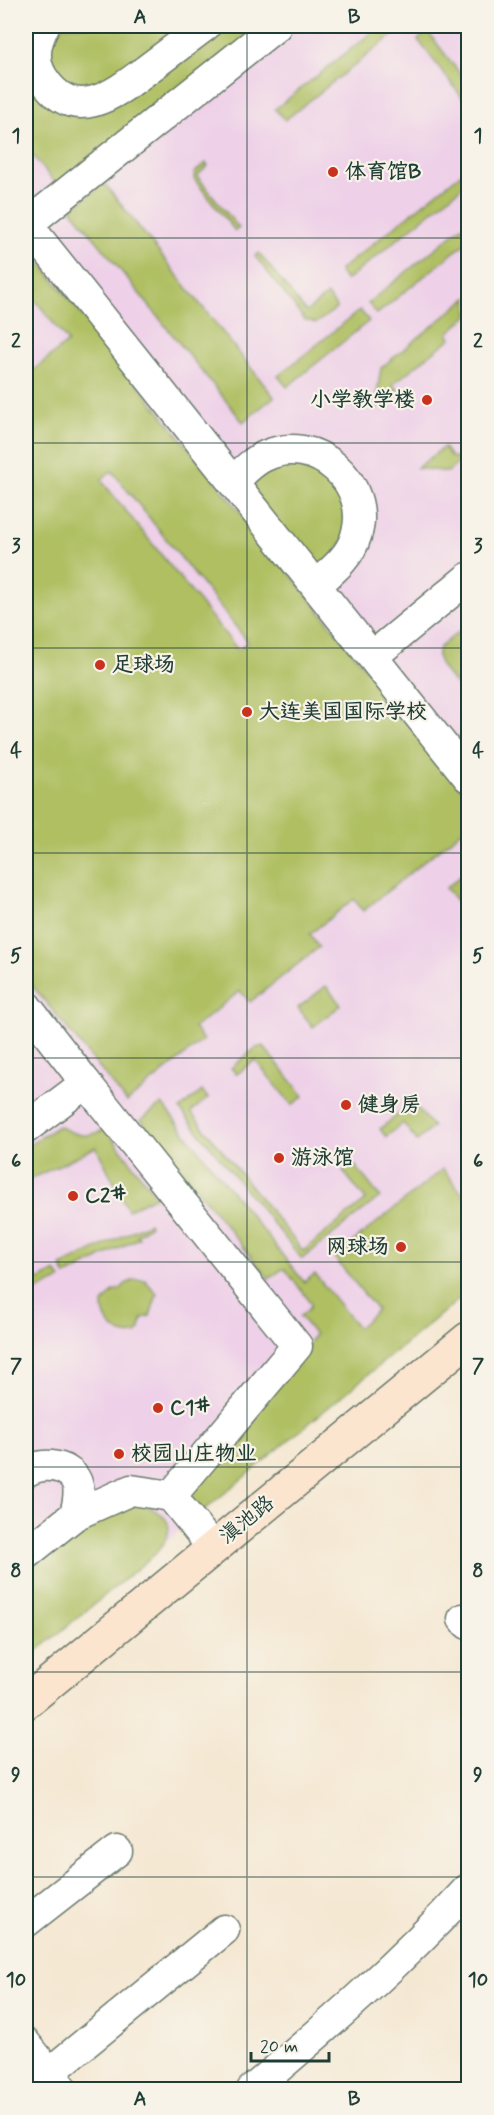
<svg xmlns="http://www.w3.org/2000/svg" width="494" height="2115" font-family="Mynerve,'LXGW WenKai TC',sans-serif">
<rect width="100%" height="100%" fill="#f7f3e8"/>
<filter id="ink" filterUnits="userSpaceOnUse"><feTurbulence type="fractalNoise" baseFrequency=".0167" numOctaves="2"/><feDisplacementMap in="SourceGraphic" scale="12" xChannelSelector="R" yChannelSelector="G"/><feConvolveMatrix kernelMatrix="1 2 1 2 8 2 1 2 1" color-interpolation-filters="sRGB"/></filter>
<filter id="wash" filterUnits="userSpaceOnUse"><feTurbulence type="fractalNoise" baseFrequency=".008" numOctaves="4" result="noise"/><feDisplacementMap in="SourceGraphic" scale="24" xChannelSelector="R" yChannelSelector="G"/><feGaussianBlur stdDeviation="1.35" result="paint"/><feColorMatrix in="noise" values="0 0 0 0 0 0 0 0 0 0 0 0 0 0 0 0 0 1.4 0 .05"/><feComposite in="paint" operator="in"/></filter>
<g filter="url(#wash)">
<rect width="100%" height="100%" fill="#f5e8d3"/>
<polygon fill="#eed0e8" points="263,26 468,26 468,1256 375,1369 167,1541 154,1555 26,1660 26,91"/>
<g fill="#afbf62" stroke="#677e4b" stroke-width="1.5" fill-rule="evenodd">
<polygon points="26,26 263,26 59,188 26,147"/>
<polygon points="380,26 404,26 285,120 275,109"/>
<polygon points="428,32 468,84 468,105 418,40"/>
<polygon points="206,163 208,166 197,176 239,228 235,231 194,179 194,173"/>
<polygon points="468,168 468,182 346,281 339,271"/>
<polygon points="104,183 274,397 243,422 71,209"/>
<polygon points="468,222 468,241 377,314 368,303"/>
<path d="M26 245 468 796V826L363 911 354 899 310 934 319 947 250 1002 240 991 194 1028 203 1040 127 1102 26 978V376L68 342 26 288ZM112 471 248 642 238 650 101 480Z"/>
<polygon points="259,253 306,312 327,295 337,308 316,323 305,320 255,256"/>
<polygon points="468,297 468,316 448,333 451,338 393,384 398,390 375,409 381,368"/>
<polygon points="360,310 369,321 287,387 278,376"/>
<polygon points="444,447 451,457 463,459 448,472 417,468"/>
<polygon points="307,452 359,514 316,585 233,482"/>
<path d="M468 624V647C451 660 469 667 468 681L459 688C450 677 433 663 439 648Z"/>
<polygon points="468,870 468,906 464,910 446,888"/>
<polygon points="326,986 341,1005 313,1027 298,1008"/>
<polygon points="263,1046 304,1096 292,1105 255,1060 237,1074 231,1068 256,1048"/>
<polygon points="202,1091 208,1098 191,1112 303,1251 366,1200 343,1171 353,1163 380,1197 302,1259 180,1109"/>
<polygon points="413,1103 433,1127 417,1141 403,1123 386,1137 380,1129"/>
<polygon points="162,1104 304,1282 315,1274 358,1328 377,1310 334,1257 443,1169 468,1201 468,1292 203,1511 198,1511 189,1504 188,1485 315,1335 300,1316 310,1308 311,1303 285,1269 281,1270 269,1279 141,1120"/>
<path d="M58 1126C78 1136 84 1139 106 1129L156 1196 128 1210 96 1147 31 1179 26 1168V1147Z"/>
<polygon points="149,1223 150,1225 137,1235 139,1238 66,1276 61,1266"/>
<polygon points="56,1271 61,1279 26,1296 26,1286"/>
<path d="M135 1280H145L157 1294 150 1316 142 1318 140 1329 136 1334C116 1337 102 1322 103 1303L114 1291 121 1289 125 1284Z"/>
<path d="M137 1501C169 1515 181 1526 154 1555L26 1660V1566L68 1532Z"/>
</g>
</g>
<g filter="url(#ink)">
<g fill="none" stroke-linecap="round" stroke-linejoin="round">
<defs>
<g id="street">
<path d="M44 26C35 44 32 60 43 78 75 127 116 93 149 68 168 54 186 40 205 26"/>
<polyline points="26,223 468,777"/>
<polyline points="26,225 276,26"/>
<path d="M233 482C242 473 253 461 265 456 315 432 373 484 356 536 350 557 332 571 316 585"/>
<polyline points="373,656 468,578"/>
<polyline points="26,1006 86,1083 26,1128"/>
<polyline points="86,1083 297,1346 171,1496"/>
<path d="M26 1472C41 1461 73 1464 78 1486 80 1496 77 1505 75 1515"/>
<polyline points="26,1554 75,1515 131,1490 171,1496 213,1548"/>
<polyline points="463,1619 468,1624"/>
<polyline points="26,1922 117,1851"/>
<polyline points="26,2044 63,2090"/>
<polyline points="26,2080 49,2073 224,1930"/>
<path d="M252 2090C328 2026 401 1962 468 1889"/>
</g>
<polyline id="secondary" points="26,1702 468,1339"/>
</defs>
<use href="#street" stroke="#6a796c" stroke-width="33"/>
<use href="#secondary" stroke="#6a796c" stroke-width="36"/>
<use href="#street" stroke="#fff" stroke-width="30"/>
<use href="#secondary" stroke="#fce5cf" stroke-width="33"/>
</g>
</g>
<path fill="none" stroke="#1f3d34" stroke-width="1.5" stroke-opacity="0.55" d="M247 26V2090M26 238H468M26 443H468M26 648H468M26 853H468M26 1058H468M26 1262H468M26 1467H468M26 1672H468M26 1877H468"/>
<g fill="#c8321e" stroke="#f7f3e8" stroke-width="2">
<circle cx="333" cy="172" r="6"/>
<circle cx="427" cy="400" r="6"/>
<circle cx="100" cy="665" r="6"/>
<circle cx="247" cy="712" r="6"/>
<circle cx="346" cy="1105" r="6"/>
<circle cx="279" cy="1158" r="6"/>
<circle cx="73" cy="1196" r="6"/>
<circle cx="401" cy="1247" r="6"/>
<circle cx="158" cy="1408" r="6"/>
<circle cx="119" cy="1454" r="6"/>
</g>
<g text-anchor="middle" dominant-baseline="central" stroke-width="4.5" stroke-linejoin="round" paint-order="stroke">
<g font-size="21" font-weight="bold" fill="#1f3d34" stroke="#f7f3e8" text-anchor="start">
<text x="345" y="172">体育馆B</text>
<text x="415" y="400" text-anchor="end">小学教学楼</text>
<text x="112" y="665">足球场</text>
<text x="259" y="712">大连美国国际学校</text>
<text x="358" y="1105">健身房</text>
<text x="291" y="1158">游泳馆</text>
<text x="85" y="1196">C2#</text>
<text x="389" y="1247" text-anchor="end">网球场</text>
<text x="170" y="1408">C1#</text>
<text x="131" y="1454">校园山庄物业</text>
</g>
<g font-size="21" fill="#1f3d34" stroke="#f7f3e8">
<text transform="translate(247 1520) rotate(-39)">滇池路</text>
</g>
</g>
<rect width="494" height="2115" fill="none" stroke="#f7f3e8" stroke-width="66"/>
<path d="M251 2052v9h78v-9" fill="none" stroke="#1f3d34" stroke-width="3"/>
<text x="260" y="2052" font-size="18" fill="#1f3d34" stroke="#f7f3e8" stroke-width="4.5" paint-order="stroke">20 m</text>
<rect x="33" y="33" width="428" height="2049" fill="none" stroke="#1f3d34" stroke-width="2"/>
<g font-size="20" text-anchor="middle" font-weight="bold" fill="#1f3d34">
<text x="140" y="23">A</text>
<text x="354" y="23">B</text>
<text x="16" y="142">1</text>
<text x="478" y="142">1</text>
<text x="16" y="347">2</text>
<text x="478" y="347">2</text>
<text x="16" y="552">3</text>
<text x="478" y="552">3</text>
<text x="16" y="757">4</text>
<text x="478" y="757">4</text>
<text x="16" y="962">5</text>
<text x="478" y="962">5</text>
<text x="16" y="1167">6</text>
<text x="478" y="1167">6</text>
<text x="16" y="1372">7</text>
<text x="478" y="1372">7</text>
<text x="16" y="1577">8</text>
<text x="478" y="1577">8</text>
<text x="16" y="1781">9</text>
<text x="478" y="1781">9</text>
<text x="16" y="1986">10</text>
<text x="478" y="1986">10</text>
<text x="140" y="2105">A</text>
<text x="354" y="2105">B</text>
</g>
</svg>
